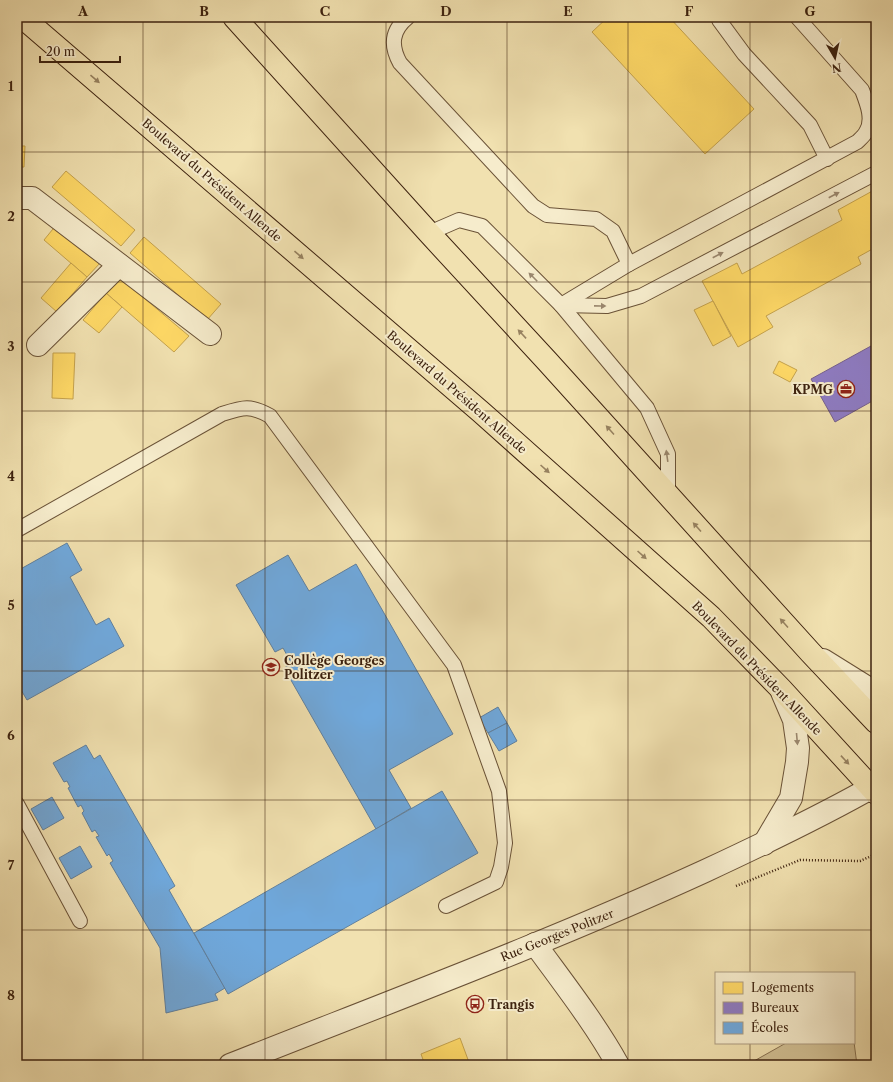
<svg xmlns="http://www.w3.org/2000/svg" width="893" height="1082" font-family="'Libre Caslon Text',serif">
<rect width="100%" height="100%" fill="#f1e1b0"/>
<filter id="stains"><feTurbulence type="fractalNoise" baseFrequency=".005" numOctaves="4"/><feColorMatrix values="0 0 0 0 .2 0 0 0 0 .09 0 0 0 0 .02 0 0 0 .5 -.17"/></filter>
<radialGradient id="worn" r=".72"><stop offset=".6" stop-color="#630" stop-opacity="0"/><stop offset="1" stop-color="#630" stop-opacity=".3"/></radialGradient>
<polygon fill="#d2c195" stroke="#887252" points="854,1042 857,1065 747,1065 786,1043"/>
<g fill="#ffd966" stroke="#c5a24c">
<polygon points="608,17 669,17 754,109 705,154 592,32"/>
<polygon points="17,146 25,146 24,167 17,167"/>
<polygon points="66,171 135,230 121,246 52,187"/>
<polygon points="876,189 876,247 858,257 861,264 766,316 773,327 738,347 702,281 737,263 742,274 842,220 838,210"/>
<polygon points="57,224 101,262 87,277 44,240"/>
<polygon points="144,237 221,304 207,320 130,253"/>
<polygon points="71,263 87,277 57,312 41,298"/>
<polygon points="119,277 189,336 174,352 106,293"/>
<polygon points="106,293 122,307 99,333 83,320"/>
<polygon points="713,301 731,336 713,346 694,310"/>
<polygon points="53,353 75,353 73,399 52,398"/>
<polygon points="779,361 797,370 790,382 773,373"/>
<polygon points="460,1038 470,1065 425,1065 421,1054"/>
</g>
<polygon fill="#8e7cc3" stroke="#76618d" points="871,346 876,346 876,399 835,422 811,379"/>
<g fill="#6fa8dc" stroke="#60809e">
<polygon points="67,543 82,570 70,577 96,625 109,618 124,646 27,700 17,683 17,571"/>
<polygon points="288,555 309,591 356,564 453,734 389,770 411,808 376,829 284,668 292,664 283,648 275,652 236,585"/>
<polygon points="498,707 507,723 488,733 479,718"/>
<polygon points="507,723 517,741 499,751 488,733"/>
<polygon points="86,745 94,759 100,755 175,886 169,890 225,988 215,994 218,1000 166,1013 160,948 110,863 113,861 109,854 107,856 96,837 99,836 95,830 92,832 82,813 84,811 81,805 78,807 68,788 70,787 67,781 64,782 53,763"/>
<polygon points="442,791 478,853 228,994 194,933"/>
<polygon points="52,797 64,818 43,830 31,809"/>
<polygon points="80,846 92,867 71,879 59,858"/>
</g>
<g fill="none" stroke-linecap="round" stroke-linejoin="round">
<defs>
<g id="service">
<path d="M408 17C392 30 390 45 400 63L533 206 547 215 596 219 613 231 629 264 561 305"/>
<polyline points="719,17 719,20 744,54 810,125 827,159"/>
<polyline points="429,233 459,220 482,226 561,305 647,408 668,454 668,495"/>
<path d="M629 264 857 142C860 139 864 136 866 132 874 120 867 103 862 90L797 17"/>
<polyline points="561,305 607,306 641,296 876,173"/>
<path d="M17 530 222 414C244 407 250 405 270 416L454 665 499 791 505 843 501 867 496 882 446 906"/>
<polyline points="17,804 80,921"/>
</g>
<g id="minor">
<polyline points="17,198 32,198 210,334"/>
<polyline points="38,345 119,265"/>
<path d="M535 944C564 984 594 1022 618 1065"/>
</g>
<g id="tertiary">
<polyline points="823,660 876,693"/>
<polyline points="764,844 791,798 797,762 798,748 794,720 782,692"/>
<path d="M230 1065C389 1002 550 942 705 871 763 844 820 817 876 785"/>
</g>
<g id="primary">
<polyline points="22,17 481,412 711,617 781,689 876,793"/>
<polyline points="234,17 429,233 547,361 810,652 876,722"/>
</g>
</defs>
<use href="#service" stroke="#6a5237" stroke-width="16"/>
<use href="#minor" stroke="#6a5237" stroke-width="24"/>
<use href="#tertiary" stroke="#6a5237" stroke-width="24"/>
<use href="#primary" stroke="#3d220f" stroke-width="24"/>
<polyline stroke="#3d220f" stroke-width="2.5" stroke-dasharray="1 2" stroke-linecap="butt" points="736,886 800,860 860,861 876,854"/>
<use href="#service" stroke="#f6eccc" stroke-width="14"/>
<use href="#minor" stroke="#f6eccc" stroke-width="22"/>
<use href="#tertiary" stroke="#f6eccc" stroke-width="22"/>
<use href="#primary" stroke="#f1e1b0" stroke-width="22"/>
</g>
<defs><path id="oneway-solid" d="M-6-.8H1V-3.2L6.5 0L1 3.2V.8H-6Z"/></defs>
<g fill="#978260">
<use href="#oneway-solid" transform="translate(95 79) rotate(41)"/>
<use href="#oneway-solid" transform="translate(299 255) rotate(41)"/>
<use href="#oneway-solid" transform="translate(522 334) rotate(-133)"/>
<use href="#oneway-solid" transform="translate(610 430) rotate(-132)"/>
<use href="#oneway-solid" transform="translate(545 469) rotate(42)"/>
<use href="#oneway-solid" transform="translate(697 527) rotate(-132)"/>
<use href="#oneway-solid" transform="translate(642 555) rotate(42)"/>
<use href="#oneway-solid" transform="translate(784 623) rotate(-132)"/>
<use href="#oneway-solid" transform="translate(845 760) rotate(47)"/>
</g>
<g fill="#9a876e">
<use href="#oneway-solid" transform="translate(834 195) rotate(-28)"/>
<use href="#oneway-solid" transform="translate(718 255) rotate(-28)"/>
<use href="#oneway-solid" transform="translate(533 277) rotate(-135)"/>
<use href="#oneway-solid" transform="translate(600 306) rotate(1)"/>
<use href="#oneway-solid" transform="translate(667 456) rotate(-98)"/>
<use href="#oneway-solid" transform="translate(797 739) rotate(85)"/>
</g>
<path fill="none" stroke="#3d220f" stroke-width="1" stroke-opacity="0.55" d="M143 17V1065M265 17V1065M386 17V1065M507 17V1065M628 17V1065M750 17V973M17 152H876M17 282H876M17 411H876M17 541H876M17 671H876M17 800H876M17 930H876M750 1043V1065"/>
<defs>
<symbol id="office-ring" viewBox="-11 -11 22 22"><circle r="9.5" fill="#f6eccc" stroke="#8f2418" stroke-width="1.5"/><path d="M-6-3h4V-5.5h4V-3h4V5H-6ZM-1-4.5V-3h2v-1.5ZM-6 0V1H6V0Z" fill="#8f2418"/></symbol>
<symbol id="school-ring" viewBox="-11 -11 22 22"><circle r="9.5" fill="#f6eccc" stroke="#8f2418" stroke-width="1.5"/><path d="M0-5L7-2L0 1L-7-2ZM-4 1L0 2.5L4 1V4Q0 6-4 4Z" fill="#8f2418"/></symbol>
<symbol id="bus-ring" viewBox="-11 -11 22 22"><circle r="9.5" fill="#f6eccc" stroke="#8f2418" stroke-width="1.5"/><path d="M-5-6H5V4H4V6H2V4H-2V6H-4V4H-5ZM-3.5-4V0h7V-4ZM-3.5 1.2v1.5H-2V1.2ZM2 1.2v1.5H3.5V1.2Z" fill="#8f2418"/></symbol>
</defs>
<g fill-rule="evenodd">
<use href="#office-ring" x="836" y="379" width="20" height="20"/>
<use href="#school-ring" x="261" y="657" width="20" height="20"/>
<use href="#bus-ring" x="465" y="994" width="20" height="20"/>
</g>
<g text-anchor="middle" dominant-baseline="central" stroke-width="4" stroke-linejoin="round" paint-order="stroke">
<g font-size="12" fill="#3d220f" stroke="#f6eccc">
<text transform="translate(212 180) rotate(41)">Boulevard du Président Allende</text>
<text transform="translate(457 392) rotate(41)">Boulevard du Président Allende</text>
<text transform="translate(757 668) rotate(46)">Boulevard du Président Allende</text>
<text transform="translate(557 935) rotate(-22)">Rue Georges Politzer</text>
</g>
<g font-size="12" font-weight="bold" fill="#3d220f" stroke="#f6eccc" text-anchor="start">
<text x="833" y="389" text-anchor="end">KPMG</text>
<text x="284" y="660">Collège Georges<tspan x="284" dy="14">Politzer</tspan></text>
<text x="488" y="1004">Trangis</text>
</g>
</g>
<rect width="893" height="1082" fill="none" stroke="#f1e1b0" stroke-width="44"/>
<rect x="715" y="972" width="140" height="72" fill="#f6eccc" stroke="#ac9b80"/>
<rect x="723" y="982" width="20" height="12" fill="#ffd966" stroke="#ac9b80"/>
<text x="751" y="992" font-size="12" fill="#3d220f">Logements</text>
<rect x="723" y="1002" width="20" height="12" fill="#8e7cc3" stroke="#ac9b80"/>
<text x="751" y="1012" font-size="12" fill="#3d220f">Bureaux</text>
<rect x="723" y="1022" width="20" height="12" fill="#6fa8dc" stroke="#ac9b80"/>
<text x="751" y="1032" font-size="12" fill="#3d220f">Écoles</text>
<g transform="translate(835 58) rotate(171)" stroke="#f6eccc" stroke-width="3" paint-order="stroke">
<path d="M0-3L7 15L0 10L-7 15Z" fill="#3d220f"/>
<text y="-6" font-size="11" font-weight="bold" text-anchor="middle" fill="#3d220f">N</text>
</g>
<path d="M40 56v6h80v-6" fill="none" stroke="#3d220f" stroke-width="2"/>
<text x="46" y="56" font-size="12" fill="#3d220f" stroke="#f6eccc" stroke-width="3" paint-order="stroke">20 m</text>
<rect x="22" y="22" width="849" height="1038" fill="none" stroke="#3d220f" stroke-width="1.5"/>
<g font-size="13" text-anchor="middle" font-weight="bold" fill="#3d220f">
<text x="83" y="16">A</text>
<text x="204" y="16">B</text>
<text x="325" y="16">C</text>
<text x="446" y="16">D</text>
<text x="568" y="16">E</text>
<text x="689" y="16">F</text>
<text x="810" y="16">G</text>
<text x="11" y="91">1</text>
<text x="11" y="221">2</text>
<text x="11" y="351">3</text>
<text x="11" y="481">4</text>
<text x="11" y="610">5</text>
<text x="11" y="740">6</text>
<text x="11" y="870">7</text>
<text x="11" y="1000">8</text>
</g>
<rect width="100%" height="100%" filter="url(#stains)"/>
<rect width="100%" height="100%" fill="url(#worn)"/>
</svg>
